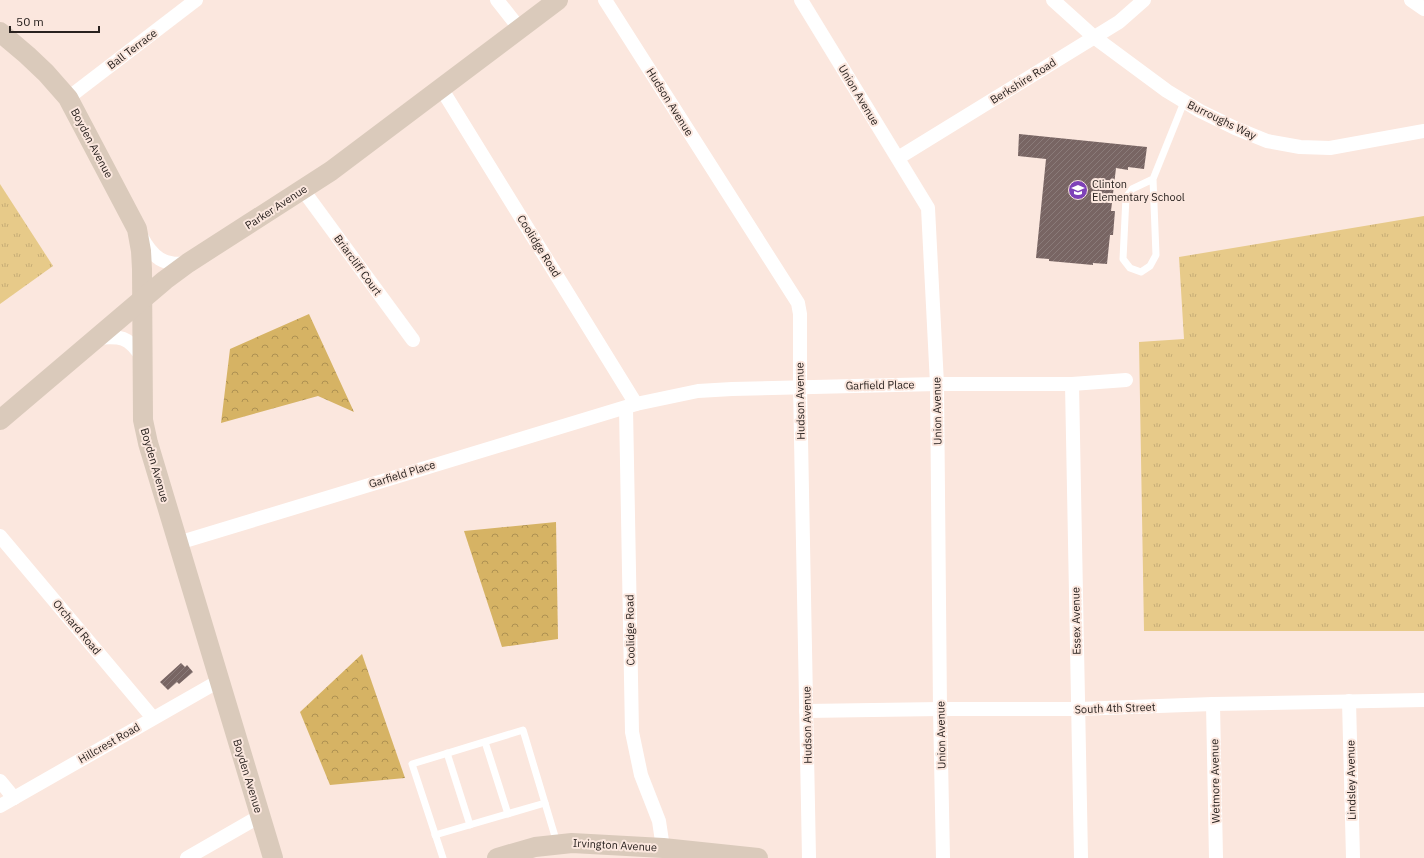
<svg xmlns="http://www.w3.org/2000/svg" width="1424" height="858" font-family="'IBM Plex Sans',sans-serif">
<defs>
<pattern id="forest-crowns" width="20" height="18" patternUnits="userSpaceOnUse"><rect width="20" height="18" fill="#d6b364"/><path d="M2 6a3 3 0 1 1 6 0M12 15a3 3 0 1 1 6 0" fill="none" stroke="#ae9152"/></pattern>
<pattern id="park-tufts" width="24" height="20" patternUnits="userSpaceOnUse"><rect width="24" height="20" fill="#e7ca89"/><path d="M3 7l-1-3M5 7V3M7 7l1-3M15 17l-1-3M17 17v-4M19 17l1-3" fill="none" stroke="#c6ad76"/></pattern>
<pattern id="building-hatch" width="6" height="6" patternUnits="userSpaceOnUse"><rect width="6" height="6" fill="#786563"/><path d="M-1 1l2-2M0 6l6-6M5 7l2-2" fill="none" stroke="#8a7b79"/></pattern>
</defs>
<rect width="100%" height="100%" fill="#fbe7de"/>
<g fill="url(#forest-crowns)">
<polygon points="309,314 354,412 318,396 221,423 230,349"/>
<polygon points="556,522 558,639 502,647 464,531"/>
<polygon points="362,654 405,778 330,785 300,712"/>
</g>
<g fill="url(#park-tufts)">
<polygon points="0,184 53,266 0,304"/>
<polygon points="1424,216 1424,631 1144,631 1139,342 1184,339 1179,257"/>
</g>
<g fill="url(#building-hatch)">
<polygon points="1019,134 1147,147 1144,169 1128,167 1128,170 1116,168 1111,211 1115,211 1113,235 1110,235 1107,264 1093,263 1093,265 1049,261 1049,259 1036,258 1046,159 1018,156"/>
<polygon points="181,663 185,667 187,665 193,672 179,684 177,682 168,690 160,682"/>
</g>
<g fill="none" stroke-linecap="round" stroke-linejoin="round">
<g stroke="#fff" stroke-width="7">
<polyline points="1153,179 1132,189 1126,197 1123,259 1130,268 1141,272 1150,266 1156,255 1153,179 1184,102"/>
<polyline points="485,742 508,814"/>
<polyline points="447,753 470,825"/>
<polyline points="435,835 545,803"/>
<polyline points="443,858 412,764 523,730 557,843"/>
</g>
<g stroke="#fff" stroke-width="14">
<polyline points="497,0 520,29"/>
<polyline points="605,0 798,303 800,314 800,386 809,858"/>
<polyline points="801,0 928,208 937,384 940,709 943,858"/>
<polyline points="1053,0 1094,37 1167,91 1200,111 1235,128 1267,141 1300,147 1330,148 1424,131"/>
<polyline points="1411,0 1424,9"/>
<polyline points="441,88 636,404"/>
<polyline points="68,98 196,0"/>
<polyline points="898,158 1119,22 1144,0"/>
<polyline points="303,190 413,340"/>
<path d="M141 236C152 257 164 267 188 263"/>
<path d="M96 338C121 336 128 336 142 357"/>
<polyline points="1072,384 1081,858"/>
<polyline points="626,408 632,732 641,775 659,821 663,848"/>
<polyline points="0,536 153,718"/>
<polyline points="178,543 636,404 698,391 732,389 937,384 1072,384 1126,380"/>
<polyline points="1349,701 1353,858"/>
<polyline points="1213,704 1216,858"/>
<polyline points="806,711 940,709 1078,709 1213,704 1424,700"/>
<polyline points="0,781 14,798"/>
<polyline points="0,806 219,681"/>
<polyline points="187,858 260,816"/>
</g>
<g stroke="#dacabb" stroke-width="20">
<polyline points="0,32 27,55 46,73 68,98 137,229 141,251 142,269 143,420 148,443 273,858"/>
<polyline points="0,420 165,280 188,263 331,171 558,0"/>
<polyline points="497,858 535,847 572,843 663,848 758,858"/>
</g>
</g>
<defs>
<symbol id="school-disc" viewBox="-11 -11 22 22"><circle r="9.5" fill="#7e42b8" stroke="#fbe7de"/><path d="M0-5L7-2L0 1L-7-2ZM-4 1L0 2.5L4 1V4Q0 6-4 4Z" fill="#fff"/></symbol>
</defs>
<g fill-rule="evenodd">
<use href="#school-disc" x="1067" y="179" width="22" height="22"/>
</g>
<g text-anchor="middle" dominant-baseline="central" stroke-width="4" stroke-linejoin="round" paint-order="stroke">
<g font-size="11" fill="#29221f" stroke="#fbe7de">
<text transform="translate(132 49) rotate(-37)">Ball Terrace</text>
<text transform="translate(1023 81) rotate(-32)">Berkshire Road</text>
<text transform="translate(859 95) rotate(59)">Union Avenue</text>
<text transform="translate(670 102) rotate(58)">Hudson Avenue</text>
<text transform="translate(1222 120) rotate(26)">Burroughs Way</text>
<text transform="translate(92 143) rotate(62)">Boyden Avenue</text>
<text transform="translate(276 207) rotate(-33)">Parker Avenue</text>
<text transform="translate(539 246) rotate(58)">Coolidge Road</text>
<text transform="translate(358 265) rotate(54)">Briarcliff Court</text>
<text transform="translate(880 385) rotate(-1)">Garfield Place</text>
<text transform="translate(800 401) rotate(-91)">Hudson Avenue</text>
<text transform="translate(937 411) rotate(-91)">Union Avenue</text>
<text transform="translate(155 465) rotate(74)">Boyden Avenue</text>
<text transform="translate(402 474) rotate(-17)">Garfield Place</text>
<text transform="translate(1076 621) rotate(-91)">Essex Avenue</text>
<text transform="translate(77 627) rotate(50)">Orchard Road</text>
<text transform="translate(630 630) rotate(-91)">Coolidge Road</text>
<text transform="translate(1115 708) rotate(-2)">South 4th Street</text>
<text transform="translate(807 725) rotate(-91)">Hudson Avenue</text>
<text transform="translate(941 735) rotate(-91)">Union Avenue</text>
<text transform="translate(109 743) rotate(-30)">Hillcrest Road</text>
<text transform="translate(248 776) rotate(73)">Boyden Avenue</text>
<text transform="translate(1351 780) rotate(-91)">Lindsley Avenue</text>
<text transform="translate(1215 781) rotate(-91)">Wetmore Avenue</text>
<text transform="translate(615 845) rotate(3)">Irvington Avenue</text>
</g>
<g font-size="11" fill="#29221f" stroke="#fbe7de" text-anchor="start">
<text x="1092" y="184">Clinton<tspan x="1092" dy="13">Elementary School</tspan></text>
</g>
</g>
<path d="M10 26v6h89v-6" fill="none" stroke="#29221f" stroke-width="2"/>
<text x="16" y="26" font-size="12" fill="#29221f" stroke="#fbe7de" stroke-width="3" paint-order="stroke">50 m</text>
</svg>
